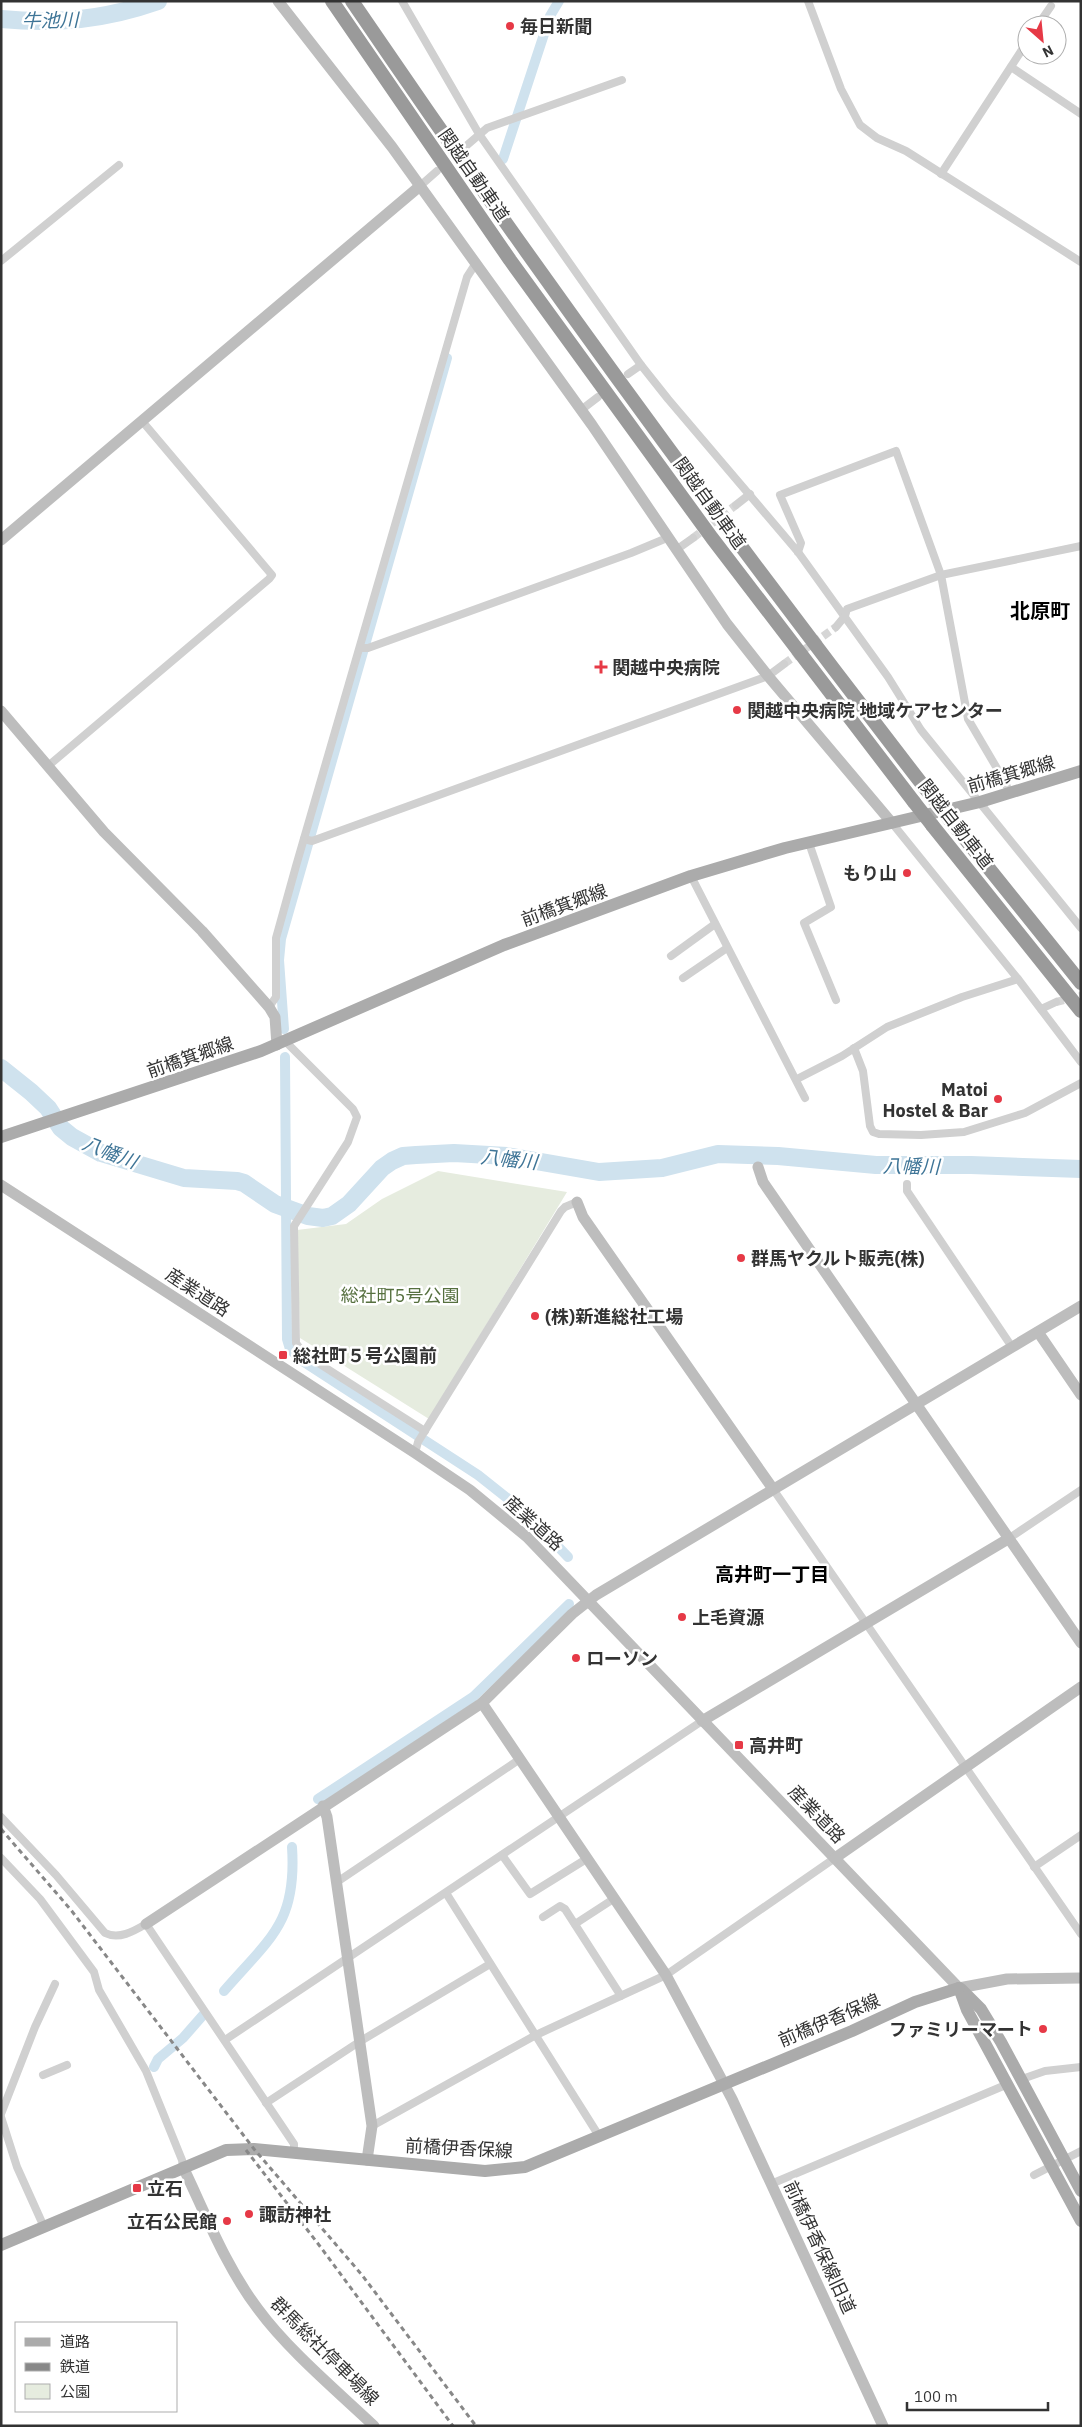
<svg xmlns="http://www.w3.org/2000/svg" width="1082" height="2427" font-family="'IBM Plex Sans','Noto Sans JP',sans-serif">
<rect width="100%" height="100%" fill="#fff"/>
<polygon fill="#e6ecdf" points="438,1171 567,1192 429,1419 300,1338 297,1230 346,1224 382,1199"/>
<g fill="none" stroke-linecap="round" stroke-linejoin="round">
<g stroke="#cfe2ee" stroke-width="10">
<polyline points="503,159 550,16 559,1"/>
<polyline points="284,1029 279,960 281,939 447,358"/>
<polyline points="285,1057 287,1339 290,1349 301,1360 478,1475 526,1513 568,1557"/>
<polyline points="318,1799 473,1697 569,1604"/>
<path d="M224 1991C270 1938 297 1923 292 1847"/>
<polyline points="154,2067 158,2059 183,2038 204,2014"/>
</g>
<g stroke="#cfe2ee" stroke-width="18">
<path d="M1 19C57 24 104 20 158 1"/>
<polyline points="1,1068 31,1092 48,1108 61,1128 72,1137 101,1153 184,1178 237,1181 244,1183 275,1204 308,1216 323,1218 332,1216 349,1204 382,1168 392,1161 403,1156 416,1155 454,1153 507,1156 599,1172 662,1168 718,1154 778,1156 876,1165 971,1165 1081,1169"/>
</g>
<g stroke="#d6d6d6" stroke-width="8" stroke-dasharray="8 4" stroke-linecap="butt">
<polyline points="693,538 736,505"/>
<polyline points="784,664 836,627"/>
<polyline points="1056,1002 1081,996"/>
</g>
<g stroke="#d0d0d0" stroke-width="8">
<polyline points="402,1 479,134 641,365 668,399 798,552 888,677 921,730 1081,928"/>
<polyline points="808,1 841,89 860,125 877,138 906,151 1081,262"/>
<polyline points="1038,25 1051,6"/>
<polyline points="1011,67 1081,114"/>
<polyline points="466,146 487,128 622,80"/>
<polyline points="941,174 1027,42"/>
<polyline points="420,186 437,171"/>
<polyline points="1,261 119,165"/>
<polyline points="628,374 641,365"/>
<polyline points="581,410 598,397"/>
<polyline points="736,505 750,494"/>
<polyline points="676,550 693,538"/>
<polyline points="798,552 801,543 780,495 896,451 941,575 968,719 1005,782 1010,794"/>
<polyline points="836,627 845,616 847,609 941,575 1081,546"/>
<polyline points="360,648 368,648 631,553 667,538"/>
<polyline points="48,766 269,579 272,575 142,421"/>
<polyline points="892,823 1018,979 1081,1062"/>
<polyline points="304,839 312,841 768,676 784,664"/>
<polyline points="809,843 831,907 804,923 836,1000"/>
<polyline points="691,876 805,1098"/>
<polyline points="671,956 715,924"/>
<polyline points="683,978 727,948"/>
<polyline points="269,1007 276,997 276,938 296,866 467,277 476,263"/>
<polyline points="1041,1009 1056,1002"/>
<polyline points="286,1042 353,1109 357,1117 348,1142 294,1226 296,1343 304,1354 425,1431"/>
<polyline points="854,1048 863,1071 870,1126 873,1132 879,1134 921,1135 964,1132 1025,1113 1081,1083"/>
<polyline points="797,1079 842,1056 887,1027 962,997 1018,979"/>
<polyline points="907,1184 907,1191 1012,1347"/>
<polyline points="415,1453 418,1442 561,1211 565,1207 577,1202"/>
<polyline points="773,1489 1081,1934"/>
<polyline points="1008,1539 1081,1490"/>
<path d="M1 1817 56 1875 105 1933C119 1940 134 1931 146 1924L294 2144V2154"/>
<polyline points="502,1855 530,1894 588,1858"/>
<polyline points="1,1858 40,1899 94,1972 99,1990 146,2071 182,2160 183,2167"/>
<polyline points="1034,1867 1081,1835"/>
<polyline points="337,1882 520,1759"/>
<polyline points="446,1893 599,2136"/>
<polyline points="543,1917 560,1906 565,1909 621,1996"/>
<polyline points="575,1924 615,1898"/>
<polyline points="225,2040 702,1721"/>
<polyline points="43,2075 67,2065"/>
<polyline points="1022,2079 1045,2071 1081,2067"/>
<polyline points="266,2103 359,2042 490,1964"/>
<polyline points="1,2114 35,2027 55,1984"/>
<polyline points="1,2117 17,2167 44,2227"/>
<polyline points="372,2126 536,2035 666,1975 835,1858"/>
<polyline points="1034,2175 1081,2151"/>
<polyline points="771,2184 1008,2084"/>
</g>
<g stroke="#bdbdbd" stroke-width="11">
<polyline points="278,1 392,147 592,425 727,624 768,676 892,823"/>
<polyline points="1,540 420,186"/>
<polyline points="1,711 104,832 202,931 269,1007 275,1017 277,1045"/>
<polyline points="758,1167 763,1182 1081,1643"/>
<polyline points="1,1185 415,1453 470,1490 527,1537 959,1988 1007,1979 1081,1978"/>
<polyline points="577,1202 583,1217 773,1489"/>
<polyline points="1038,1332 1081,1395"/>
<polyline points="482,1703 666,1975 732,2099 883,2426"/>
<polyline points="702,1721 1008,1539"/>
<polyline points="323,1806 327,1817 372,2126 367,2160"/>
<polyline points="835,1858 1081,1687"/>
<polyline points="146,1924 482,1703 572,1614 596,1595 1081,1306"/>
<path d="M183 2167C206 2215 226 2267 258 2309 288 2350 337 2391 374 2426"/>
</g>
<g stroke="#ababab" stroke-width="12">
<polyline points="1,1137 261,1051 504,945 691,876 785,848 980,802 1081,771"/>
<polyline points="959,1988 967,2010 1081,2221"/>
<polyline points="961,1989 981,2009 1001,2042 1081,2191"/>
<polyline points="1,2245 226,2150 254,2149 485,2171 525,2167 852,2031 915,2002 959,1988"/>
</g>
<g stroke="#9a9a9a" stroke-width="14">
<polyline points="332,1 510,260 712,538 914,802"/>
<path d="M352 1C537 273 731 538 932 797"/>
<polyline points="950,820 1081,983"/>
<polyline points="932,825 1081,1011"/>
</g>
<g stroke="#888" stroke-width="3" stroke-dasharray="5 4" stroke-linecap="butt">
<polyline points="1,1829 71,1910 254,2149 362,2275 476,2426"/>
<polyline points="246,2150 319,2245 453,2426"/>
</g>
<g stroke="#9a9a9a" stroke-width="14">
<polyline points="932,797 950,820"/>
<polyline points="914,802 932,825"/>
</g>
</g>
<g fill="#e63946" stroke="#fff" stroke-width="2">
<circle cx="510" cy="26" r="5"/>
<path d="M598.5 659.5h5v5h5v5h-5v5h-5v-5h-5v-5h5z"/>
<circle cx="737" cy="710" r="5"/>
<circle cx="907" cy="873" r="5"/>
<circle cx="998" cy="1099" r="5"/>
<circle cx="741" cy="1258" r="5"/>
<circle cx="535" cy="1316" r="5"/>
<rect x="278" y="1350" width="10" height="10" rx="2.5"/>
<circle cx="682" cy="1617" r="5"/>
<circle cx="576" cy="1658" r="5"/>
<rect x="734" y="1740" width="10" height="10" rx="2.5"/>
<circle cx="1043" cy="2029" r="5"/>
<rect x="132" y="2183" width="10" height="10" rx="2.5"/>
<circle cx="249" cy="2214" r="5"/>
<circle cx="227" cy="2221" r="5"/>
</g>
<g text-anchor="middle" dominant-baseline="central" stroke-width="5" stroke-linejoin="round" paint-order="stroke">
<g font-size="18" font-weight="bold" fill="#333" stroke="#fff" text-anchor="start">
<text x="520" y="26">毎日新聞</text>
<text x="612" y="667">関越中央病院</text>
<text x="747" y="710">関越中央病院 地域ケアセンター</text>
<text x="897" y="873" text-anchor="end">もり山</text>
<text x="988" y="1089" text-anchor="end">Matoi<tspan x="988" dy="21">Hostel &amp; Bar</tspan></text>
<text x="751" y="1258">群馬ヤクルト販売(株)</text>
<text x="545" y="1316">(株)新進総社工場</text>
<text x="293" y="1355">総社町５号公園前</text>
<text x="692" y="1617">上毛資源</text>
<text x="586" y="1658">ローソン</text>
<text x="749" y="1745">高井町</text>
<text x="1033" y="2029" text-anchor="end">ファミリーマート</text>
<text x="147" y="2188">立石</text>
<text x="259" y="2214">諏訪神社</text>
<text x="217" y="2221" text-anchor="end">立石公民館</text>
</g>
<g font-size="18" fill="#333" stroke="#fff">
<text transform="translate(474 175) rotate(55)">関越自動車道</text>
<text transform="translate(710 503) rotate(54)">関越自動車道</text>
<text transform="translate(1011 774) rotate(-16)">前橋箕郷線</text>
<text transform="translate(956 824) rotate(52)">関越自動車道</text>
<text transform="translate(564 905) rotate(-20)">前橋箕郷線</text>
<text transform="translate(190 1057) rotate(-19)">前橋箕郷線</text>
<text transform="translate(198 1292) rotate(33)">産業道路</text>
<text transform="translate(534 1523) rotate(42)">産業道路</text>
<text transform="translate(817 1814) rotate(46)">産業道路</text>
<text transform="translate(829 2020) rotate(-23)">前橋伊香保線</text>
<text transform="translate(459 2148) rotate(3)">前橋伊香保線</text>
<text transform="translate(820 2247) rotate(65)">前橋伊香保線旧道</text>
<text transform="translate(325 2351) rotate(45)">群馬総社停車場線</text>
</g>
<g font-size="18" fill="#56703f" stroke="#fff">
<text x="400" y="1295">総社町5号公園</text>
</g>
<g font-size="19" font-style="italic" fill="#3f7597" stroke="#fff">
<text transform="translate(50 20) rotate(-1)">牛池川</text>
<text transform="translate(110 1152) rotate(21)">八幡川</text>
<text transform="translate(509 1159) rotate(6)">八幡川</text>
<text transform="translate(911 1166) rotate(1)">八幡川</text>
</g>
<g font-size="19" font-weight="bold" fill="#000" stroke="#fff">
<text x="772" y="1574">高井町一丁目</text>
</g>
<g font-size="20" font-weight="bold" fill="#000" stroke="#fff">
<text x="1040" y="610">北原町</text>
</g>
</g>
<rect width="1082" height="2427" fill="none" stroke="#333333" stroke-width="5"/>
<rect x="15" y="2322" width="162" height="90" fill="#ffffff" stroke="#adadad"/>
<rect x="25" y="2338" width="25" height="8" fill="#ababab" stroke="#adadad"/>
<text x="60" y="2347" font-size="15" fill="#333333">道路</text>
<rect x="25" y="2363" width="25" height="8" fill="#888888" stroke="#adadad"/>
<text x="60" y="2372" font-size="15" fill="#333333">鉄道</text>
<rect x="25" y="2384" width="25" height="15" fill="#e6ecdf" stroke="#adadad"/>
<text x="60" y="2397" font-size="15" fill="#333333">公園</text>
<g transform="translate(1042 40) rotate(153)"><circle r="24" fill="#ffffff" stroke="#adadad"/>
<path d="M0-4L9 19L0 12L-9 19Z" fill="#e63946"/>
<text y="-8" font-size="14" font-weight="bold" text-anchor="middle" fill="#333333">N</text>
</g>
<path d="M907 2402v8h141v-8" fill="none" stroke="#333333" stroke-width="2.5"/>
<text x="914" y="2402" font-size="15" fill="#333333" stroke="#ffffff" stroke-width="4" paint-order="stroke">100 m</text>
</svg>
